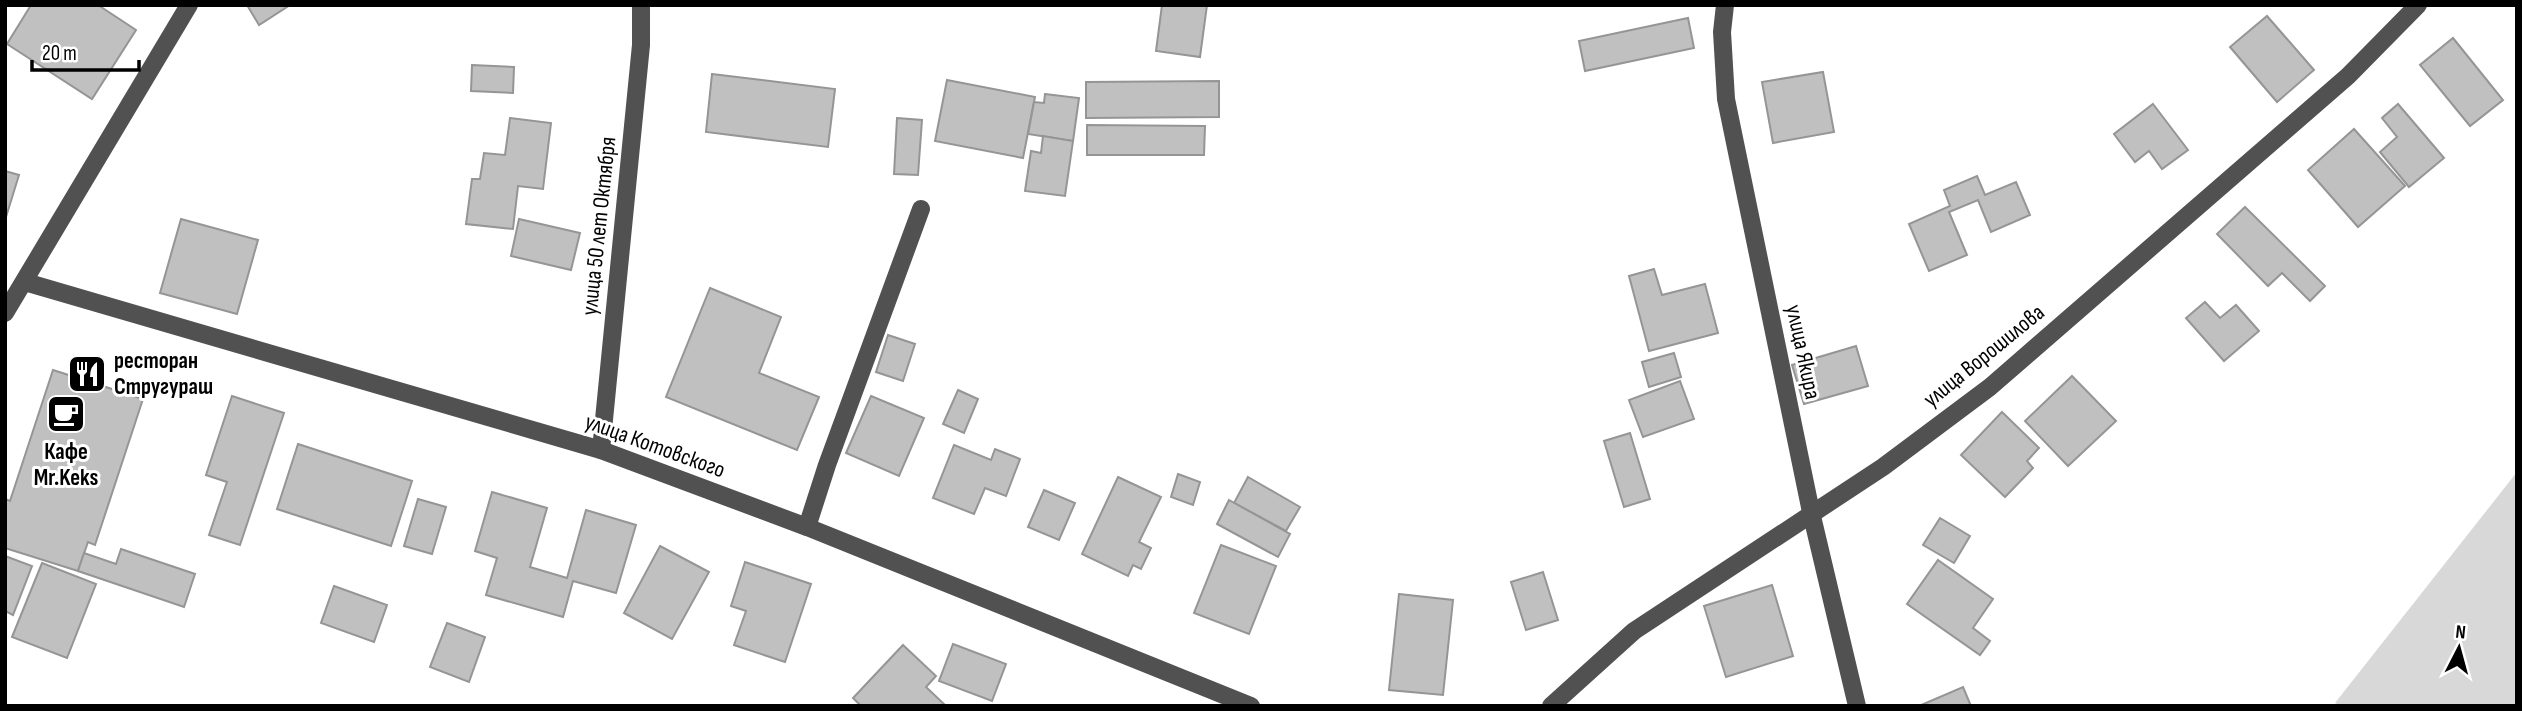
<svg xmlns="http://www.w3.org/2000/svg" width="2522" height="711" font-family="'Sofia Sans Condensed',sans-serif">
<rect width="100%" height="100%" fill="#fff"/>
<polygon fill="#d8d8d8" points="2517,472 2517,706 2341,706 2335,703"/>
<g fill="#c0c0c0" stroke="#959595" stroke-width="2">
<polygon points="31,5 98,5 136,30 92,99 7,44"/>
<polygon points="247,5 290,5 259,25"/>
<polygon points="1162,5 1207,5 1200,57 1156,51"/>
<polygon points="2267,16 2314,70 2277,102 2230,47"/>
<polygon points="1688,18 1694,48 1585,71 1579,41"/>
<polygon points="2453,38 2503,100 2470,126 2420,65"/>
<polygon points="472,65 514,67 513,93 471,91"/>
<polygon points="1823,72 1834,132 1773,143 1762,82"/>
<polygon points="712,74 835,89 828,147 706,132"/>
<polygon points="947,80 1035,97 1023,158 935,141"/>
<polygon points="1219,81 1219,117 1086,118 1086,82"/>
<polygon points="1045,94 1079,98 1073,141 1028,134 1034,102 1044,103"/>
<polygon points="2153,104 2188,150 2162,169 2149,151 2135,162 2114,134"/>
<polygon points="2398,104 2444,158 2409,187 2380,152 2397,137 2382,118"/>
<polygon points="510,118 551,123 543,189 518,186 513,229 466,224 472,179 480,179 484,153 505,155"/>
<polygon points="897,118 922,120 918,175 894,174"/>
<polygon points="1087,125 1205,126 1204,155 1087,155"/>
<polygon points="2354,129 2405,186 2358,227 2308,170"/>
<polygon points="1043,136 1073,141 1065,196 1025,191 1031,151 1041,153"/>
<polygon points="5,171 19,175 6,217 5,217"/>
<polygon points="1977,176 1985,195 2016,182 2030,215 1991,232 1978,200 1949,212 1967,255 1929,271 1909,224 1950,206 1944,190"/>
<polygon points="2245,207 2325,286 2310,301 2282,273 2268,286 2217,234"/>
<polygon points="181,219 258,240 237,314 160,293"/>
<polygon points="519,219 580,233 571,270 511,256"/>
<polygon points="1654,269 1662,295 1705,284 1718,333 1649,351 1629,276"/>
<polygon points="710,288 781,317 759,373 819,397 797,450 666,397"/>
<polygon points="2205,302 2220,318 2236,305 2259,331 2224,361 2186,318"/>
<polygon points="888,335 915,344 903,381 876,372"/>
<polygon points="1856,346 1868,386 1804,404 1792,365"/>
<polygon points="1674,353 1681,377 1649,387 1642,362"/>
<polygon points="53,370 143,399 95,545 88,542 78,571 5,548 5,499 10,501"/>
<polygon points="2072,376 2116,421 2068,466 2025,421"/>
<polygon points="1680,381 1694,419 1643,437 1629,400"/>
<polygon points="958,390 978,399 964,433 943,424"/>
<polygon points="232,396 284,413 240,545 209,535 227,482 206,475"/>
<polygon points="871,396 924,418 899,476 846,453"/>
<polygon points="2002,412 2039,448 2027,461 2033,468 2005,497 1961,455"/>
<polygon points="1630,433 1650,499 1624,507 1604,441"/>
<polygon points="298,444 412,481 391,546 277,509"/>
<polygon points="954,445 991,460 995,449 1020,459 1006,496 985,488 974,514 933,498"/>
<polygon points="1178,474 1200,482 1193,505 1171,497"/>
<polygon points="1118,477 1161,497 1139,542 1151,548 1141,569 1133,565 1128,576 1082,554"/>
<polygon points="1248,477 1300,507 1286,531 1234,503"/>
<polygon points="1044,490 1075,503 1059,540 1028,527"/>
<polygon points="492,492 547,508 530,567 567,578 586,510 636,525 616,593 573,581 563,617 486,595 497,558 475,551"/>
<polygon points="418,499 446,507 432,554 404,546"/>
<polygon points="1229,500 1290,534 1278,557 1217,524"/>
<polygon points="1940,518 1970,536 1954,563 1923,545"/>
<polygon points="1221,545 1276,566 1249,634 1194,613"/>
<polygon points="660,546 709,572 672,639 624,613"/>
<polygon points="121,549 195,574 184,607 78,571 84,553 116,564"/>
<polygon points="5,556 32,566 13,615 5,611"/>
<polygon points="1938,560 1993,599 1973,628 1990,641 1980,655 1907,604"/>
<polygon points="745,562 811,584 785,662 734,645 746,611 731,606"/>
<polygon points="42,563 96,584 67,658 12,637"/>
<polygon points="1543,572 1558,620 1526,630 1511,582"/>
<polygon points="1772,585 1793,656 1726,677 1704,606"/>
<polygon points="334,586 387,605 374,642 321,623"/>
<polygon points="1399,594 1453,600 1443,695 1389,690"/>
<polygon points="447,623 485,637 469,682 430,667"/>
<polygon points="953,644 1006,664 992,701 939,681"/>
<polygon points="903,645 936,676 926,687 945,705 861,706 853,698"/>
<polygon points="1963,687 1971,706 1919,706"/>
</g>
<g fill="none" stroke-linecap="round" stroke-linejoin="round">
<g stroke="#515151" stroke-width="18">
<polyline points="1725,5 1722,32 1726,99 1811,512 1857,706"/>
<polyline points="25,282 601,450 807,527 1251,706"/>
<polyline points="5,313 189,5"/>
<polyline points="601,450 641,45 641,5"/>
<polyline points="807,527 827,465 921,209"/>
<polyline points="1551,706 1634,631 1883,467 1990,387 2348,76 2418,5"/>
</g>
</g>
<defs>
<symbol id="restaurant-square" viewBox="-11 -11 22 22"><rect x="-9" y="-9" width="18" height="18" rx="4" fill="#000" stroke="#fff"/><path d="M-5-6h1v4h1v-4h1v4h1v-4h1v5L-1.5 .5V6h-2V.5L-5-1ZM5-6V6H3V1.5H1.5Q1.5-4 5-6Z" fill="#fff"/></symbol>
<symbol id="cafe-square" viewBox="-11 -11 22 22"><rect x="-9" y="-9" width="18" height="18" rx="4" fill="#000" stroke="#fff"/><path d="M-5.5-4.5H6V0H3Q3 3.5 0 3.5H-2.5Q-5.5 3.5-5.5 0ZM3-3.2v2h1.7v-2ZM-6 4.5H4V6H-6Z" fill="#fff"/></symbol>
</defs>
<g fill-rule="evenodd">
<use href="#restaurant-square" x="65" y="352" width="44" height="44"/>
<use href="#cafe-square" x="44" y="392" width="44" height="44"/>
</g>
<g text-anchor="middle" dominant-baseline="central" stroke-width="6" stroke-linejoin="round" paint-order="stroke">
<g font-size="23" fill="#000" stroke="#fff">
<text transform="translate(599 226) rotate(-84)">улица 50 лет Октября</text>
<text transform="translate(1803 352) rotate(78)">улица Якира</text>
<text transform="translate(1984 356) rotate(-39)">улица Ворошилова</text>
<text transform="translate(655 446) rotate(20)">улица Котовского</text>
</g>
<g font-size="23" font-weight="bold" fill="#000" stroke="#fff" text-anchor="start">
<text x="114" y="361">ресторан<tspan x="114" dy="26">Стругураш</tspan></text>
<text x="66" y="452" text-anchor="middle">Кафе<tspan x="66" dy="26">Mr.Keks</tspan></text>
</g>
</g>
<rect width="2522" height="711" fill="none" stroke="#000000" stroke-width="14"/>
<g transform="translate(2459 648) rotate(6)" stroke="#ffffff" stroke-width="5" paint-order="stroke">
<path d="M0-5L12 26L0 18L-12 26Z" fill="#000000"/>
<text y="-10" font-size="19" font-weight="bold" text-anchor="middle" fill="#000000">N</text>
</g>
<path d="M32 60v10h107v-10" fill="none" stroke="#000000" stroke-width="3.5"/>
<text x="42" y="60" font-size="21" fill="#000000" stroke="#ffffff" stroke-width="5" paint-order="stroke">20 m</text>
</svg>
